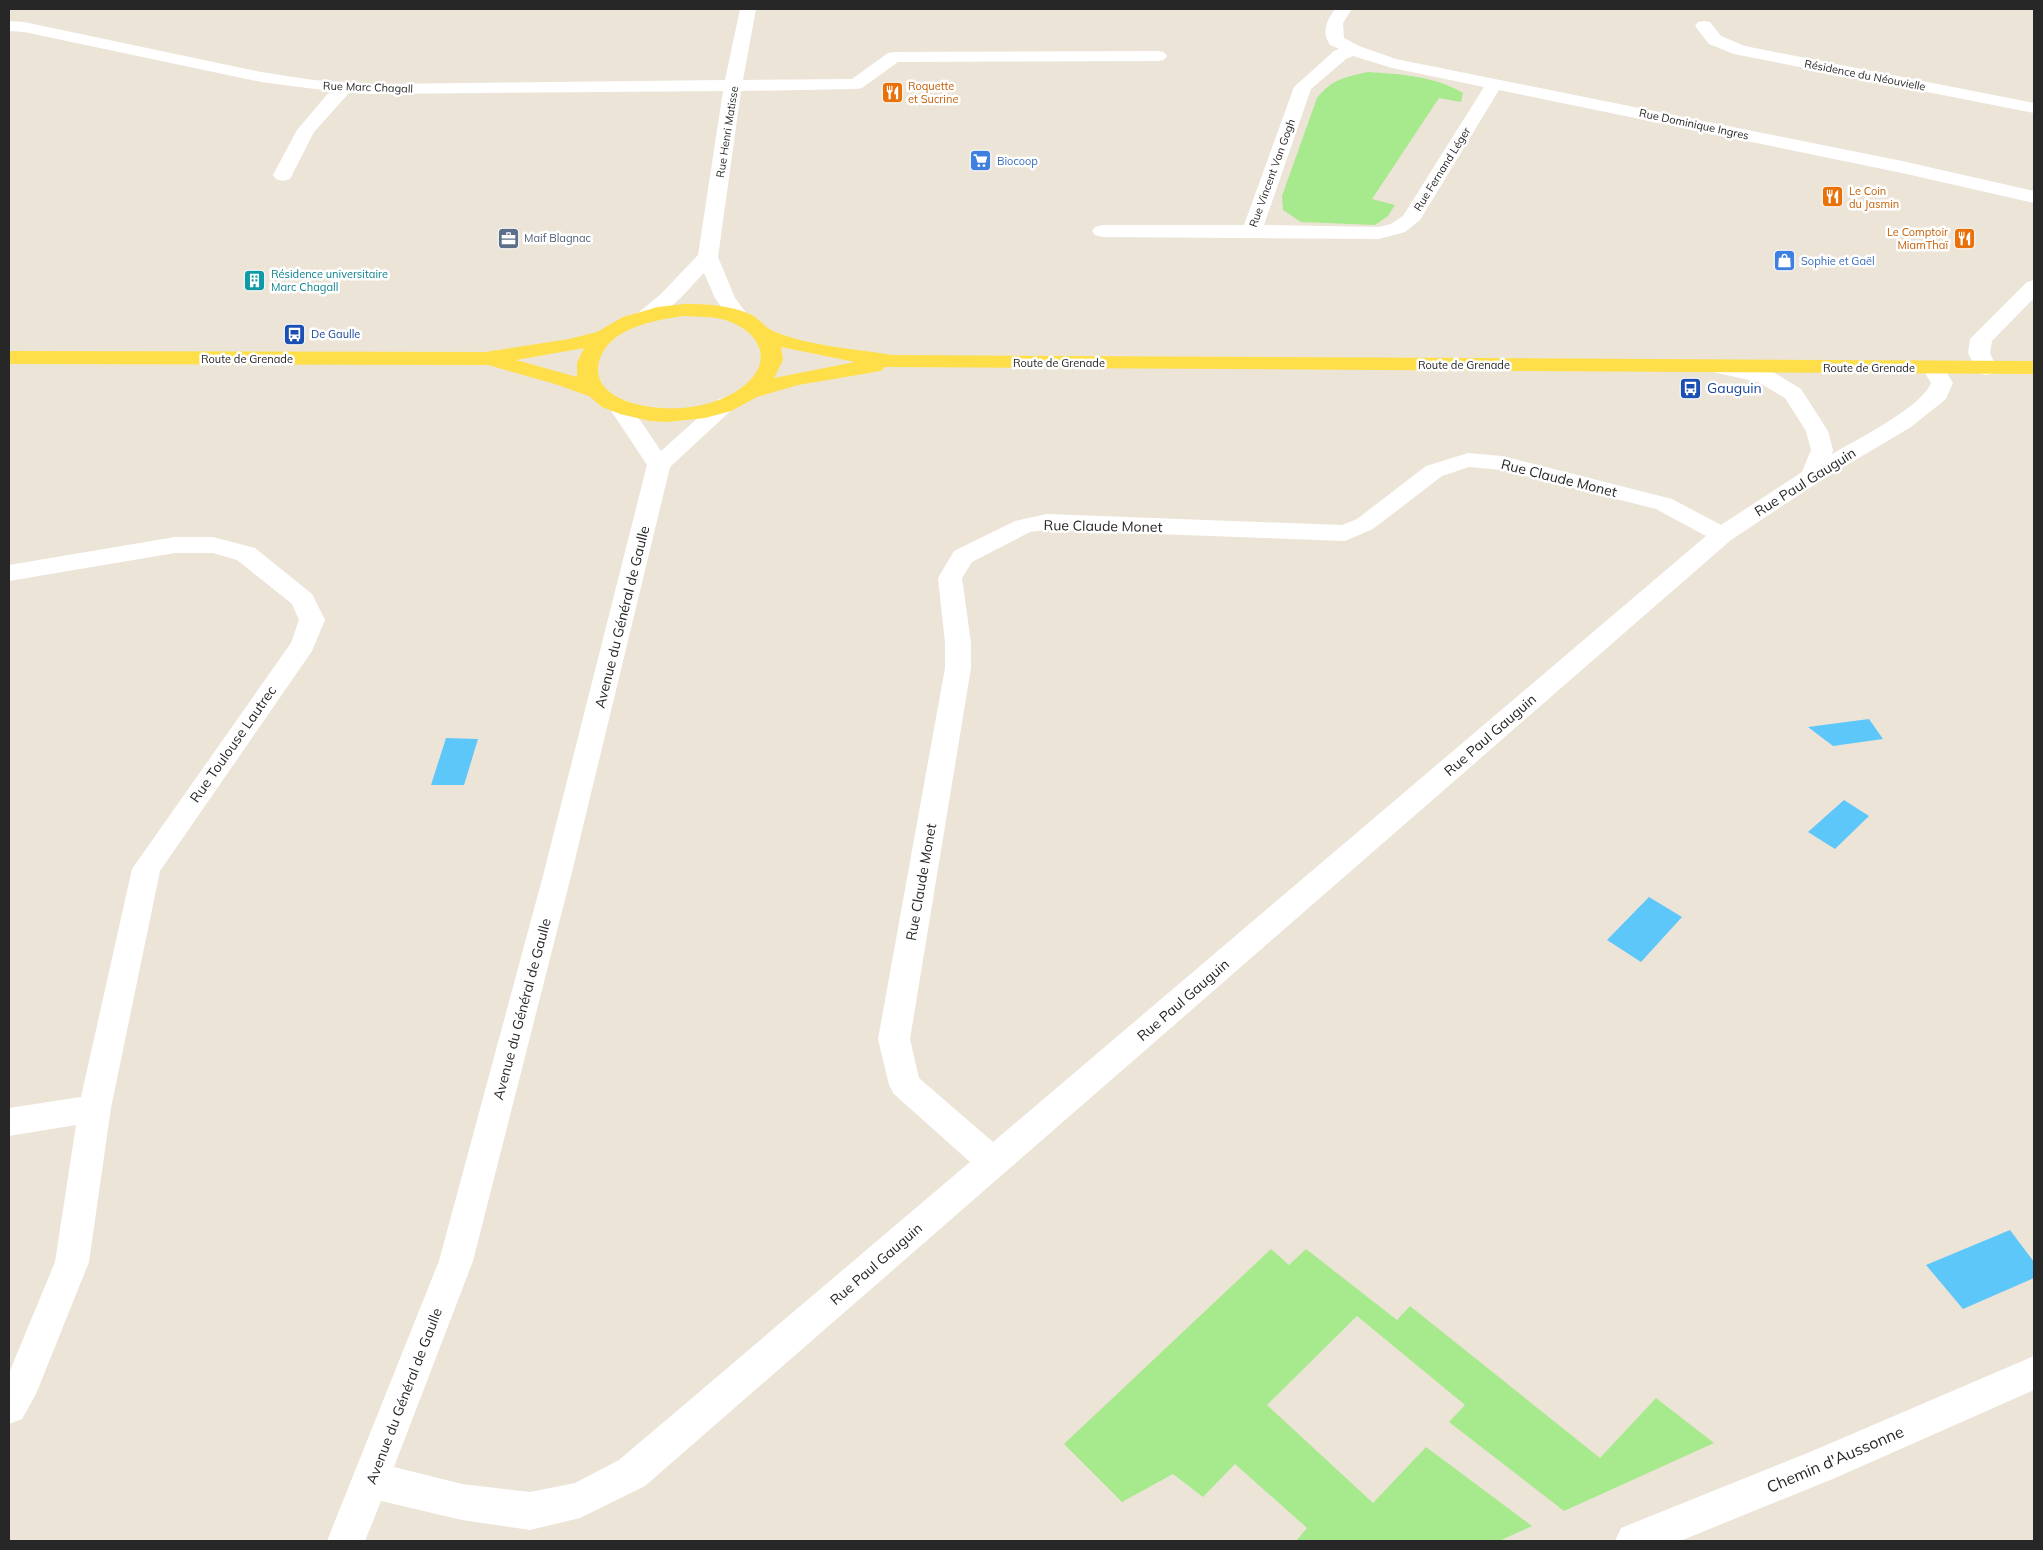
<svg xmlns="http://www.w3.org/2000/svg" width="2043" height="1550" font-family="Mulish,sans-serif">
<rect width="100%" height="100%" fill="#ece4d7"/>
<g fill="#a7e98d">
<path d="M1368 72C1400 74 1435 76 1463 93L1461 102 1439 98 1372 199 1395 205 1388 216 1375 225 1301 222 1283 210 1282 196 1317 98C1332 79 1345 77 1368 72Z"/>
<polygon points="1271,1249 1289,1265 1306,1249 1397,1320 1410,1306 1600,1458 1656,1398 1714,1443 1564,1511 1449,1422 1465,1405 1357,1316 1267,1405 1373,1503 1426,1447 1532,1526 1499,1541 1296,1541 1307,1528 1235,1464 1203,1497 1173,1474 1122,1502 1064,1444"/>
</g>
<g fill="#5ec7fa">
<polygon points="1869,719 1883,739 1833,746 1808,727"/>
<polygon points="446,738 478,739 464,785 431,785"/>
<polygon points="1844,800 1869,816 1835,849 1808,832"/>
<polygon points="1649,897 1682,917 1641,962 1607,940"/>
<polygon points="2010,1230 2034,1262 2034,1278 1963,1309 1926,1265"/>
</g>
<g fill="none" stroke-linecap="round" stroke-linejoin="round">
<g fill="#fff" fill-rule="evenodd">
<path d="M740 9H756L743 80 852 79 888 53 894 52 1158 51 1164 52 1167 56 1164 60 1158 61 898 62 862 88 856 89 741 91 718 257 735 298 750 318 746 322 739 324 732 322 715 298 704 273C689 288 660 326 638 320L634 316 660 295 698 255 723 91 377 94 349 93 314 132 290 179 283 181 276 179 273 175 297 130 330 91 261 82 24 32 9 31V21L24 22 261 72 313 80 377 84 725 80Z"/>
<path d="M1335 9H1352L1343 23 1344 38 1359 46 1396 59 1902 161 2034 191V203L1902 173 1499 90 1420 220 1405 232 1379 239 1102 237 1095 235 1092 231 1095 227 1102 225H1244L1294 87 1334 51 1339 49 1330 45C1321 32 1327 20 1335 9ZM1353 56 1392 68 1484 87 1403 216 1391 224 1379 227 1264 225 1311 89 1346 59Z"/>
<polygon points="1704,21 1710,22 1721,36 1745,46 2034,103 2034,113 1734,54 1709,44 1695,26 1698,22"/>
<polygon points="2034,280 2034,298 1992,341 1990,353 1997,368 1994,373 1986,375 1978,373 1968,353 1970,339 2027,282"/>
<path d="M1721 360 1773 372 1801 389 1828 431 1833 450 1832 454C1856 440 1922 407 1931 383L1922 368 1925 363 1933 361 1941 363 1953 383 1946 399 1911 427 1820 481 1731 540 645 1486 580 1518 530 1530 462 1520 381 1501 365 1541H327L439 1261 544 872 647 465 608 406 611 401 619 399 627 401 661 451 719 399 727 397 735 399 738 404 670 467 572 872 473 1261 394 1467 462 1484 530 1492 575 1483 619 1460 970 1162 894 1094 889 1085 878 1039 945 668V643L938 578 954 551 1015 521 1047 514 1342 525 1357 519 1426 466 1468 453 1502 456 1672 499 1721 525 1802 472 1811 450 1806 431 1785 398 1758 382 1713 372 1710 367 1713 362ZM1469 467 1502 470 1656 509 1706 536 993 1142 919 1078 910 1039 971 668V643L962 578 972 562 1030 532 1047 530 1345 541 1373 529 1442 476Z"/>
<polygon points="175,537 213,537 255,548 312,594 325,620 312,651 160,871 111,1108 89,1262 36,1394 22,1419 9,1424 9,1373 55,1262 76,1125 9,1136 9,1108 81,1097 132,869 291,643 299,620 292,604 237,560 213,553 175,553 9,581 9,565"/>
<polygon points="2034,1356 2034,1390 1835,1478 1680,1541 1615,1541 1621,1528 1810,1452"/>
</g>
<path fill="#fedf4a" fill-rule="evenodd" d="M684 304C706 304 731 305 752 315 759 319 766 328 773 331 808 346 855 349 893 355L2034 361V374L884 367 883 370 875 372 798 385 757 397 731 411 705 418 667 422 650 421 620 414 602 407 589 396 555 384 488 365 9 364V351L485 352 569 339 597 332 623 317 658 307ZM684 316C698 317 712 316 725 320 758 330 775 359 746 384 720 407 677 412 645 406 629 403 611 397 602 384 598 377 597 369 599 362 607 328 655 320 684 316ZM781 347 855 362 774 378 783 360ZM584 348 577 363V377L516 360Z"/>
</g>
<defs>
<symbol id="restaurant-square" viewBox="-11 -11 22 22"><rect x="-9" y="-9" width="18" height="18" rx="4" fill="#e8710a" stroke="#fff"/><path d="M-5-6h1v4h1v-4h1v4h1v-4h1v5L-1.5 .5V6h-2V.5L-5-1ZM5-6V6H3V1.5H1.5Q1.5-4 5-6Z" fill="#fff"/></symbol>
<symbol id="supermarket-square" viewBox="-11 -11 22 22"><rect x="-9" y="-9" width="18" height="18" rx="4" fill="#3f7fe0" stroke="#fff"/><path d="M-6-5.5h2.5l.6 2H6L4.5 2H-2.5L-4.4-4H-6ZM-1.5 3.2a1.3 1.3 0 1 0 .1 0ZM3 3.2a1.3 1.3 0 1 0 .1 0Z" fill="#fff"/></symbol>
<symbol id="office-square" viewBox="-11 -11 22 22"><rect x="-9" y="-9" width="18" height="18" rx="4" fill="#5c6f8a" stroke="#fff"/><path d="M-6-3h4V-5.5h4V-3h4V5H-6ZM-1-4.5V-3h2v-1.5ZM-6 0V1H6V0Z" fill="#fff"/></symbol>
<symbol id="shop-square" viewBox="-11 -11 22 22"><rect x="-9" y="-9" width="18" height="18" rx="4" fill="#3f7fe0" stroke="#fff"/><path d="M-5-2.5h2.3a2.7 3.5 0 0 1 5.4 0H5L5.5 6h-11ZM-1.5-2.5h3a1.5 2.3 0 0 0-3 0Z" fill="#fff"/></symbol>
<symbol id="building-square" viewBox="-11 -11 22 22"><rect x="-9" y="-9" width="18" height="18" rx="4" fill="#0f9aa8" stroke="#fff"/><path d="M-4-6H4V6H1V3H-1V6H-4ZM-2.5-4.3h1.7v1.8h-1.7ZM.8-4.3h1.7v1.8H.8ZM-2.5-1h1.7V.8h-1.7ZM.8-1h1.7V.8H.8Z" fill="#fff"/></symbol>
<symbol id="bus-square" viewBox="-11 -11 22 22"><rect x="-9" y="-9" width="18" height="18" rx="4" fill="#1a4fb4" stroke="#fff"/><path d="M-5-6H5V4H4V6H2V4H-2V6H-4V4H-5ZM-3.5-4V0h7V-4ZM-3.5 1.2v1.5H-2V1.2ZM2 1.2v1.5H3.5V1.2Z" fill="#fff"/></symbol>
</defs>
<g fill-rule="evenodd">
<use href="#restaurant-square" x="880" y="80" width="25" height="25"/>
<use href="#supermarket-square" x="968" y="148" width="25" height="25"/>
<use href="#restaurant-square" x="1820" y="184" width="25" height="25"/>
<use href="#office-square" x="496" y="226" width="25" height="25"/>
<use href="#restaurant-square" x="1952" y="226" width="25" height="25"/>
<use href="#shop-square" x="1772" y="248" width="25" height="25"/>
<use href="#building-square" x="242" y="268" width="25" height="25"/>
<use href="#bus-square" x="282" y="322" width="25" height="25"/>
<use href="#bus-square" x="1678" y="376" width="25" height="25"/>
</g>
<g text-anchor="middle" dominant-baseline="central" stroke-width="5" stroke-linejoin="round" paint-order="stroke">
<g font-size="11" fill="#272727" stroke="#fff">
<text transform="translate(1865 75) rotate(11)">Résidence du Néouvielle</text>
<text transform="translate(368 87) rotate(2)">Rue Marc Chagall</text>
<text transform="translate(1694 124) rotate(12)">Rue Dominique Ingres</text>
<text transform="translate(727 132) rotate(-81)">Rue Henri Matisse</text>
<text transform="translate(1442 169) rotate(-58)">Rue Fernand Léger</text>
<text transform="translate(1272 173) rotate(-70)">Rue Vincent Van Gogh</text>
<text x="247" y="359">Route de Grenade</text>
<text x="1059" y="363">Route de Grenade</text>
<text x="1464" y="365">Route de Grenade</text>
<text x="1869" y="368">Route de Grenade</text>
</g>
<g font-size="11" fill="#c56008" stroke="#fff" text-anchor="start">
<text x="908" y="86">Roquette<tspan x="908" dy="13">et Sucrine</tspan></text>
<text x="1849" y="191">Le Coin<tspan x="1849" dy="13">du Jasmin</tspan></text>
<text x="1948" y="232" text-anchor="end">Le Comptoir<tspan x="1948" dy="13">MiamThaï</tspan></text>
</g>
<g font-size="11" fill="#366cbe" stroke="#fff" text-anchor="start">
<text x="997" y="161">Biocoop</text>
<text x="1801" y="261">Sophie et Gaël</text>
</g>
<g font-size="11" fill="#4e5e75" stroke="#fff" text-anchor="start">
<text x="524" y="238">Maif Blagnac</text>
</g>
<g font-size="11" fill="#0d838f" stroke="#fff" text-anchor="start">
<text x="271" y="274">Résidence universitaire<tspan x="271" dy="13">Marc Chagall</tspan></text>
</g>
<g font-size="11" fill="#164399" stroke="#fff" text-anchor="start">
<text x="311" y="334">De Gaulle</text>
</g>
<g font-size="14" fill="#164399" stroke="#fff" text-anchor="start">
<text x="1707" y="388">Gauguin</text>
</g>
<g font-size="14" fill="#272727" stroke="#fff">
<text transform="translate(1559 478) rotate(14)">Rue Claude Monet</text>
<text transform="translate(1805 482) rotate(-32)">Rue Paul Gauguin</text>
<text transform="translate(1103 526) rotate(1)">Rue Claude Monet</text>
<text transform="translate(622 617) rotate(-76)">Avenue du Général de Gaulle</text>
<text transform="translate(1490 735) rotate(-41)">Rue Paul Gauguin</text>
<text transform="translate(233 744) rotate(-55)">Rue Toulouse Lautrec</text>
<text transform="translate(921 882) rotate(-80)">Rue Claude Monet</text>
<text transform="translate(1183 1000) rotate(-41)">Rue Paul Gauguin</text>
<text transform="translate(522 1009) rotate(-75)">Avenue du Général de Gaulle</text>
<text transform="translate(876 1264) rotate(-41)">Rue Paul Gauguin</text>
<text transform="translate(404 1396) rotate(-69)">Avenue du Général de Gaulle</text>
</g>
<g font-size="16" fill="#272727" stroke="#fff">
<text transform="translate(1835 1459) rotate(-23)">Chemin d'Aussonne</text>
</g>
</g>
<rect width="2043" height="1550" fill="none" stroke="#272727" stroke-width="20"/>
</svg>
